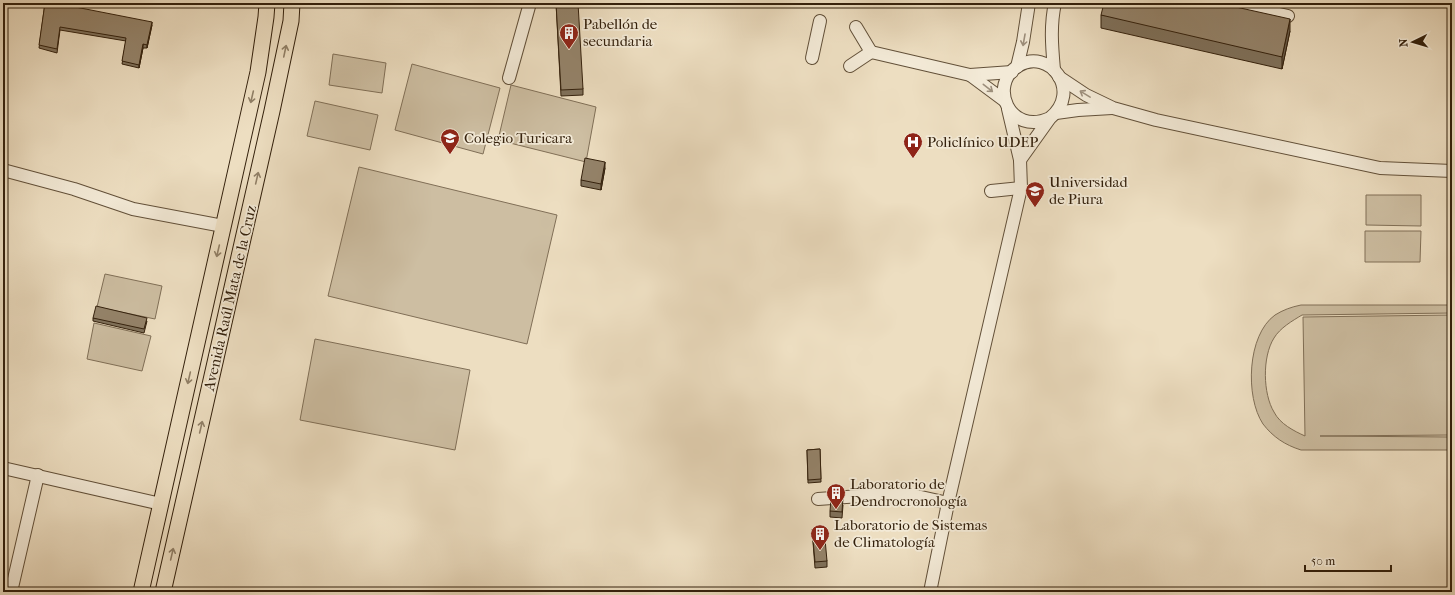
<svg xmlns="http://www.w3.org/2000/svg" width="1455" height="595" font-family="'IM FELL French Canon',serif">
<rect width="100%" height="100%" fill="#eddec1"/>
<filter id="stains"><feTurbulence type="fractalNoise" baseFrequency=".005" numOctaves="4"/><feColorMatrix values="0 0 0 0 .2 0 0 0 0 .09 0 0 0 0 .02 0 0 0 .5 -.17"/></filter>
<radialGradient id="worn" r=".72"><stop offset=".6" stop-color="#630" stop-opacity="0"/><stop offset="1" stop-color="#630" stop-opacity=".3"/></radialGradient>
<g fill="#cdbea2" stroke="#806f57">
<polygon points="333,54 386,63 382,93 329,85"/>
<polygon points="412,64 500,88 483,154 395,130"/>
<polygon points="511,85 596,107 586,162 498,140"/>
<polygon points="315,101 378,115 370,150 307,136"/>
<polygon points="359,167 557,215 527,344 328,296"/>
<polygon points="1366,195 1421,195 1421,226 1366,225"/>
<polygon points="1365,231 1421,231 1420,262 1365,262"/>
<polygon points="105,274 162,286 155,319 97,307"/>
<path d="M1301 305H1452V313L1302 315C1292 321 1280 328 1274 338 1262 357 1263 394 1274 412 1280 424 1294 431 1305 436L1303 317 1452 315V435L1320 436 1452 437V450H1301C1285 445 1273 437 1263 424 1245 397 1247 335 1275 315 1283 310 1291 307 1301 305Z"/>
<polygon points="94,323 151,336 142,371 87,359"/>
<polygon points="315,339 470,370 455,450 300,420"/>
</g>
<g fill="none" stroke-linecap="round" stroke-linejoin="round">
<defs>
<g id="minor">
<polyline points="1231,3 1288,16"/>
<polyline points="871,52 970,75 1012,72"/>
<polyline points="812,58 820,21"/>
<polyline points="850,66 871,52 856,27"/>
<polyline points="1017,67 1023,42 1029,3"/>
<path d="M1054 70C1052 47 1050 26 1055 3"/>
<polyline points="970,75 1005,101"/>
<polyline points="1059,77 1086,95 1113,108 1156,120 1380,168 1452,171"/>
<polyline points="509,78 530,3"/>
<polyline points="1056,113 1078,110 1112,108"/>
<path d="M1020 160 1050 118C1083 91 1049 47 1018 66 988 84 1009 137 1050 118"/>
<polyline points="3,170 74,189 133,209 223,226"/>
<polyline points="991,191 1021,188"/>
<polyline points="3,468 161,504"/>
<polyline points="818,499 903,493 948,503"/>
<polyline points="11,592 38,475"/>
<polyline points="930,592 948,503 1021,188 1020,160 1008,109"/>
</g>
<g id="major">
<polyline points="141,592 258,72 266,17 267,3"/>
<polyline points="163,592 272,111 291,21 292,3"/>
</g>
</defs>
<use href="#minor" stroke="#625039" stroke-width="14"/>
<use href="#major" stroke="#33200c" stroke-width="17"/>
<use href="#minor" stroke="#f3ead7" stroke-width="12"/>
<use href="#major" stroke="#eddec1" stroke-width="15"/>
</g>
<g fill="#7f715b" stroke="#33200c">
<polygon points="45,3 152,25 147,48 143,48 139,68 122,64 126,41 60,30 57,53 39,48"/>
<polygon points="556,3 583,89 583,95 561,96"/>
<polygon points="1101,15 1290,31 1282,69 1101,28"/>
<polygon points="605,168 601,190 581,186 581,180"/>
<polygon points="93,318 147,321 144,333 93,321"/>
<polygon points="820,449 821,482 808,483 807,450"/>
<polygon points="843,505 842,518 830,517 830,511"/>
<polygon points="812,529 827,561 827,567 815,568"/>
</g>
<g fill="#685c4a" stroke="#33200c">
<polygon points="1290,19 1290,31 1282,69 1282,57"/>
<polygon points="152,22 152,25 147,48 147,45"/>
<polygon points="143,44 143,48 139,68 139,65"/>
<polygon points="605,162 605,168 601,190 601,184"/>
</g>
<g fill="#94836a" stroke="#33200c">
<polygon points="45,3 55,3 152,22 147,45 143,44 139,65 122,61 126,38 60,27 57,49 39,45"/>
<polygon points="556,3 578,3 583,89 561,90"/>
<polygon points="1104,3 1218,3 1290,19 1282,57 1101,15"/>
<polygon points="585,158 605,162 601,184 581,180"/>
<polygon points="96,306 147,318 144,329 93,318"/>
<polygon points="820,449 821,479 808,480 807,450"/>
<polygon points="843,498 842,512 830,511 831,499"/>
<polygon points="824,528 827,561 815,562 812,529"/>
</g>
<defs><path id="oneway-shaft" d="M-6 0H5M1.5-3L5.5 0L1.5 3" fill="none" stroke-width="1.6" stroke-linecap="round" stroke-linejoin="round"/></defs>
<g stroke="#9d8f7c">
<use href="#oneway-shaft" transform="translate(1024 40) rotate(100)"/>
<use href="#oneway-shaft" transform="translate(988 88) rotate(38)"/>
<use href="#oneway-shaft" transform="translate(1085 94) rotate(-149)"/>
</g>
<g stroke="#907f66">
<use href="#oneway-shaft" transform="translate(285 51) rotate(-78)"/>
<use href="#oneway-shaft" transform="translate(252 97) rotate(103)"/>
<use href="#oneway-shaft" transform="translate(257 178) rotate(-77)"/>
<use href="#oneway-shaft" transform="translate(218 251) rotate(103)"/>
<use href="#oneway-shaft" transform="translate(189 378) rotate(103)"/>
<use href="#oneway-shaft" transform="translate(201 427) rotate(-77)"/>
<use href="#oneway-shaft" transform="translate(172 554) rotate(-77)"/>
</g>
<defs>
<symbol id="building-pin" viewBox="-11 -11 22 30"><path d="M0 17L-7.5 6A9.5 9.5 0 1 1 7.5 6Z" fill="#8f2418" stroke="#f3ead7"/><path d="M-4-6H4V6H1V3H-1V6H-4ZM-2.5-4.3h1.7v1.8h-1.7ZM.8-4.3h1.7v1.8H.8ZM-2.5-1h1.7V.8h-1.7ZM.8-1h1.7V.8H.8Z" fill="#fff"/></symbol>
<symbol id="school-pin" viewBox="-11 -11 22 30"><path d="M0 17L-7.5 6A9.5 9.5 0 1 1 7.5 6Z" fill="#8f2418" stroke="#f3ead7"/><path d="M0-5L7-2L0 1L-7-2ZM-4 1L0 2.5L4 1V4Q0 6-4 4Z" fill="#fff"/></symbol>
<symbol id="hospital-pin" viewBox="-11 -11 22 30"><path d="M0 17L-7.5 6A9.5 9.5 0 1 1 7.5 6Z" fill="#8f2418" stroke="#f3ead7"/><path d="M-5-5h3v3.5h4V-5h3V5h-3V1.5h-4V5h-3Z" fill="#fff"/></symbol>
<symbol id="university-pin" viewBox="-11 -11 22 30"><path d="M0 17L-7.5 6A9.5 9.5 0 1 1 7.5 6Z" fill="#8f2418" stroke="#f3ead7"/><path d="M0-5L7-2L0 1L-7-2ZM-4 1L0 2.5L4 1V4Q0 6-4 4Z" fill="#fff"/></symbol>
</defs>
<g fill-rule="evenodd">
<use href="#building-pin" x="558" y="22" width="22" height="30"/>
<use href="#school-pin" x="439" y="127" width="22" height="30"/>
<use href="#hospital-pin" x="902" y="131" width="22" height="30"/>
<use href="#university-pin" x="1024" y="180" width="22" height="30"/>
<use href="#building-pin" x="825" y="482" width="22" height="30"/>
<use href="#building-pin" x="809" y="523" width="22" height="30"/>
</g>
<g text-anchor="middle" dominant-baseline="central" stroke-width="3.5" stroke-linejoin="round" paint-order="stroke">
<g font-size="15" fill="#33200c" stroke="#f3ead7" text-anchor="start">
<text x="583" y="24">Pabellón de<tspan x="583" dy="17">secundaria</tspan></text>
<text x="464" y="138">Colegio Turicara</text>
<text x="927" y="142">Policlínico UDEP</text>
<text x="1049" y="182">Universidad<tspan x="1049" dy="17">de Piura</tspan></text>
<text x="850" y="484">Laboratorio de<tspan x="850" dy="17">Dendrocronología</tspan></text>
<text x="834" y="525">Laboratorio de Sistemas<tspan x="834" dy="17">de Climatología</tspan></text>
</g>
<g font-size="15" fill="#33200c" stroke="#f3ead7">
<text transform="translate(230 298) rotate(-77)">Avenida Raúl Mata de la Cruz</text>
</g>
</g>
<rect width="1455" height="595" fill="none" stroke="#eddec1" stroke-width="16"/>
<rect x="4" y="4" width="1447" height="587" fill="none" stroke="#33200c" stroke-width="2"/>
<rect x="8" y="8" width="1439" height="579" fill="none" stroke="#33200c"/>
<g transform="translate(1413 42) rotate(265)" stroke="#f3ead7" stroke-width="3" paint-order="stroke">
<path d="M0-3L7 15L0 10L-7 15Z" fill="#33200c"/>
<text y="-6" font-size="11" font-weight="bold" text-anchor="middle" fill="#33200c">N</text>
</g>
<path d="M1305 565v6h86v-6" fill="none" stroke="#33200c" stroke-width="2"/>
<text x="1311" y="565" font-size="12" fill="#33200c" stroke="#f3ead7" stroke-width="3" paint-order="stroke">50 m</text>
<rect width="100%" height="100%" filter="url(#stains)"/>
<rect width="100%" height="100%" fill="url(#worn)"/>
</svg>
